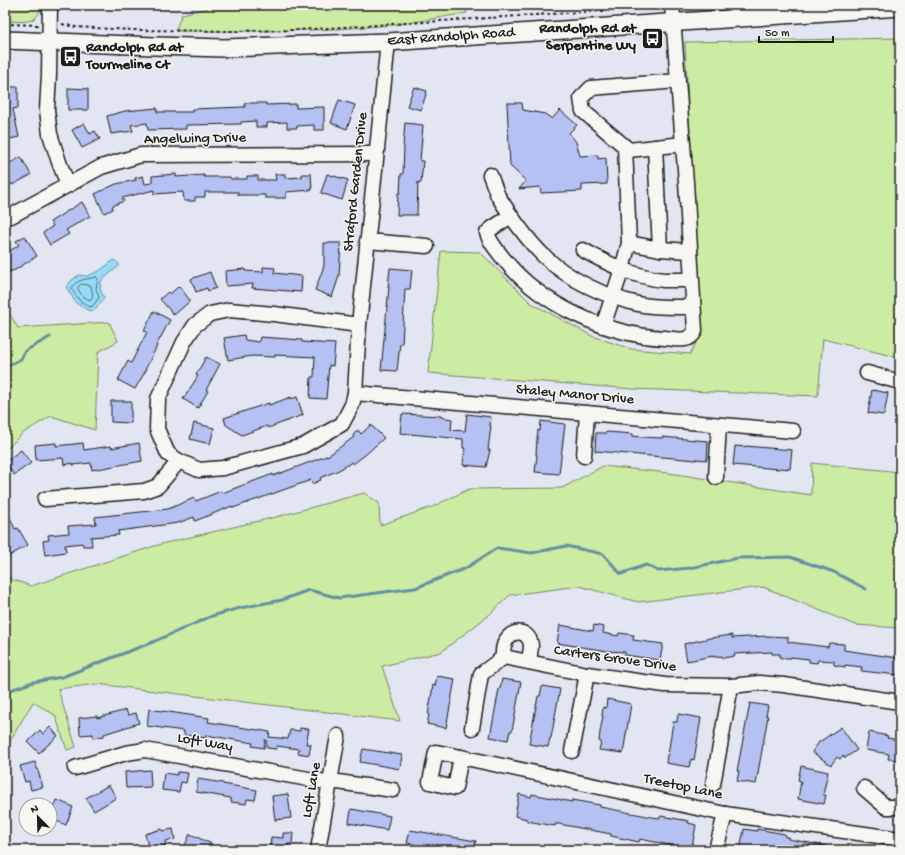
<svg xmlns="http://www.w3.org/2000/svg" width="905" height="855" font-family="'Gochi Hand',sans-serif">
<rect width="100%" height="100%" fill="#e2e6f2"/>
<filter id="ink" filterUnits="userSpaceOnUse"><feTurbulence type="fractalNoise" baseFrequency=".025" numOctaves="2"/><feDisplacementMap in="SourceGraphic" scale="8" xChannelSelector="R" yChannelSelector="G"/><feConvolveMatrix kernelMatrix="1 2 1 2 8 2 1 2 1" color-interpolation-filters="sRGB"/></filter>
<g filter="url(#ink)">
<g fill="#cceba3" stroke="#748460">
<path d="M5 5H41C39 26 21 21 5 21Z"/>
<path d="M211 5H463L467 13C442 17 417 22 392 25 320 32 247 31 175 31L182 14 208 8Z"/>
<polygon points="900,38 900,358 823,339 818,396 633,389 428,373 441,251 480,252 531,303 592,336 631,349 690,354 700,336 685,42"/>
<polygon points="5,306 18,328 109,322 118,341 98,352 95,430 51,416 23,433 5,451"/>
<polygon points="812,463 900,472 900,628 855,625 763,587 638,602 579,586 510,595 489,615 441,652 382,666 400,721 97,684 58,689 76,747 67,750 55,715 33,702 5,749 5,577 31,586 161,544 276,517 364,493 379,503 380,525 432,507 469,489 562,488 603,466 669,473 811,495"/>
</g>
<polygon fill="#96dcf9" stroke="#658fa1" points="114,260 120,265 101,281 100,289 104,298 95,310 89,311 76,303 66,287 72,280 79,275 87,276 99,271"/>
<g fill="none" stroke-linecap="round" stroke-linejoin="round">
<g stroke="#4d6974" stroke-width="1">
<path d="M96 277 98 279 96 289 99 297 93 306 90 307 79 300 71 288C78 278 86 280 96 277Z"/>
<polygon points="82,284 91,286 93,296 90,300 82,296 78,289 78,287"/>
</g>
<g stroke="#658fa1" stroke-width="3">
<polyline points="5,367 21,359 25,351 50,337"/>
<polyline points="5,692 33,682 62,677 153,642 212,616 240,608 282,600 309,590 339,598 415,588 466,568 497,548 532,553 566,546 603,554 621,574 646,565 658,571 690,568 738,558 790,557 834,572 866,589"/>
</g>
</g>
<g fill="#b5c1f2" stroke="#1c1c1c">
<polygon points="5,87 18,87 18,108 13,109 19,137 5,140"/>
<polygon points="414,87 427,91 421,110 407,106"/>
<polygon points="68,88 88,89 88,110 68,110"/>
<polygon points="339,100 355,105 347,129 331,123"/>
<polygon points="245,103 266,103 266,105 296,104 296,108 324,107 324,130 314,130 314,125 297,126 297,128 287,128 287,122 267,123 267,127 256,127 256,121 241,122 241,124 186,125 186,129 148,130 147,123 131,125 133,131 111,134 107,116 125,111 157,108 157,112 192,112 192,109 245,107"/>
<polygon points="507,103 522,103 523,110 545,114 552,119 560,110 577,125 569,133 576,142 580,156 598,155 598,159 606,158 607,184 582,185 582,191 541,193 540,187 519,189 526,181 510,166"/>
<polygon points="84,123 90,134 95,131 100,139 82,148 72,130"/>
<polygon points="405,123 423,125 420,161 423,161 421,183 418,182 417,215 397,215 398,193 400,193 401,174 403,174 404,146 403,145"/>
<polygon points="21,157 31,175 12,185 5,173 5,166"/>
<polygon points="176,174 176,177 204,175 204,177 230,177 231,179 247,179 247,176 258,176 258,180 276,180 275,174 285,174 285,178 302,177 302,174 311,174 312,190 286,192 286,198 265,198 265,195 238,195 238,192 205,192 205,197 195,197 195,201 184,201 183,192 154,194 154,190 122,198 124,201 112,206 113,209 104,213 95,194 116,184 136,180 135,178 143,176 145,184 152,183 152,176"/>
<polygon points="327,174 348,180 342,200 321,193"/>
<polygon points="82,202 90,216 66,230 69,234 50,245 43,233 53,226 50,222"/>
<polygon points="25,236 37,256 15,270 5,273 5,254 19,245 16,241"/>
<polygon points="324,243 341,243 339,276 332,297 315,290 324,266"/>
<polygon points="263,267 275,268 274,273 302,276 301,292 252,288 253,284 226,286 225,271 245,269 245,271 263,272"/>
<polygon points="390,268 412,270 410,289 405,289 402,344 400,344 397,371 381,370 389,287 388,287"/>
<polygon points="210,272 216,288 208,291 207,288 196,292 191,279"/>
<polygon points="179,286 189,299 189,302 174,315 160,299 168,292 170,294"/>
<polygon points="154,311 170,320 156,346 157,346 145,370 146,370 135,389 118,380 128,361 131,363 147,332 144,331"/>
<polygon points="244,335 245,340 259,342 260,337 302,340 302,342 335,344 333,366 329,365 326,399 310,398 311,377 314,377 315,357 275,355 275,357 252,356 228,360 224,338"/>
<polygon points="206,357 220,364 206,390 208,391 198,408 183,399 198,376 196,375"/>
<polygon points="872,390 888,393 884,415 868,413"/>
<polygon points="291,397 291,399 297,397 303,415 268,428 267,426 242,435 226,425 224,418 269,403 269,405"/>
<polygon points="111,401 131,401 131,423 111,422"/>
<polygon points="402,414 441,416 441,417 452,419 451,430 465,431 467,414 491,417 490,426 491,426 488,450 490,450 486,467 463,465 465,448 463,448 463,439 400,433"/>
<polygon points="541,421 565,424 559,474 535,472 537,455 536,455 537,438 538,430 540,431"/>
<polygon points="194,423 214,428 210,444 190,439"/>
<polygon points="371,425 384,438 365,455 353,464 352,462 339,470 320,478 321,480 312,484 311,480 233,508 232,506 195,521 194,517 178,523 118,531 119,535 91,537 92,546 83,546 82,543 65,545 66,552 45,555 43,541 49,540 48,535 69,533 68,526 96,524 95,517 168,509 194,498 196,501 221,491 222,493 273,474 273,476 329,455 354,437 353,435 358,430 361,434"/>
<polygon points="607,432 633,434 633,436 642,437 662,438 662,437 708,441 707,460 696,459 696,460 595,451 596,433 606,433"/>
<polygon points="56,443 56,446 83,443 84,450 111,446 111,448 139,443 142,461 92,470 91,463 73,465 73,463 64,465 63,458 36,460 35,445"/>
<polygon points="735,446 745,447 745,446 792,450 790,469 780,468 779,469 733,465"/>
<polygon points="21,450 31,463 14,475 5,462"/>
<polygon points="5,506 15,529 18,528 28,545 9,556 5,548"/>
<polygon points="560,625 593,631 594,625 604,627 603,633 618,636 619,633 634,635 633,640 663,644 660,660 625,655 625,652 607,651 557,643"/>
<polygon points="732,635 732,638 767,636 788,637 788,642 828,647 829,643 844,644 844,650 898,658 898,665 899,665 898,675 861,671 862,667 845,665 845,667 834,665 834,661 818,660 817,663 809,662 809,659 791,657 791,658 780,658 780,654 772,654 772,652 734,654 735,656 723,658 722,656 713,657 713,656 687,661 684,644 710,638"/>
<polygon points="437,676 455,679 446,728 427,724 429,715 428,715 432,692 433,685 435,686"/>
<polygon points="502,679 521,682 512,731 510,731 508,740 490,737 499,689 500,689"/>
<polygon points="542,686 560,689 551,738 550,738 548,747 529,744 538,696 540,696"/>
<polygon points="607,699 631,704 623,753 599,750 601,742 599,741 600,732 603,716 602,716 603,707 606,708"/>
<polygon points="750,703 768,706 766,716 768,716 756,784 737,781 739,771 737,771"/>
<polygon points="149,709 209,718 208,722 270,732 269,737 288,739 290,730 300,731 300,728 309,729 306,744 311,744 309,755 298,753 299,749 277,746 276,749 267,748 266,740 265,740 264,748 252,746 253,743 206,735 206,738 184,735 184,731 147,726"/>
<polygon points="126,710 128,715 136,713 139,723 104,734 104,736 93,738 93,734 80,735 79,718 97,716 97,718"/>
<polygon points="678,714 701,718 694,760 691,759 689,767 666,763 667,755 668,755 673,722 677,722"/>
<polygon points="50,727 58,736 39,753 28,742 40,730 43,734"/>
<polygon points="841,727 857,750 845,758 843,755 840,759 837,757 831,765 812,752 820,741 821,741"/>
<polygon points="869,732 888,736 887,738 900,740 900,760 888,759 889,754 866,750"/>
<polygon points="363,749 402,755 400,769 360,762"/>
<polygon points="35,762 43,787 31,790 29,781 25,782 20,766"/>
<polygon points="801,766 828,772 823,795 826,795 824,804 798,799 801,781 798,780"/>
<polygon points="150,770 151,787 126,788 125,772"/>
<polygon points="177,772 188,773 186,783 181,782 179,792 162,790 164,773 177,775"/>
<polygon points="198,779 223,783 223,784 257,790 255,800 247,799 246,804 231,802 231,798 196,792"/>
<polygon points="109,785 116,798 94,811 86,798"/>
<polygon points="288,794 291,818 275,820 272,796"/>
<polygon points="519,794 531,797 532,794 572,802 572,800 600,805 600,807 652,817 660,818 661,816 689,821 688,823 696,825 692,847 684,845 684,848 640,839 639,842 611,836 611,834 559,824 555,824 555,826 527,821 527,819 515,816"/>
<polygon points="57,800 73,807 66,825 50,818"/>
<polygon points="351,809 390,816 387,830 349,823"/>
<polygon points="162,829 162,831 173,829 175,839 165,841 166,845 149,850 145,834"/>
<polygon points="744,829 757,831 757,829 785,834 785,837 789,837 788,839 826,846 825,850 740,850"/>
<polygon points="410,830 476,841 474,850 433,850 423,848 424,846 407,843"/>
<polygon points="283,833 293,833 292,844 288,844 287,850 270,850 271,837 283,838"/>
<polygon points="190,834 212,844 209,850 183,850"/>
</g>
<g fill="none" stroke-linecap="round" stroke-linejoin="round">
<defs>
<g id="minor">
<polyline points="50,5 49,75 47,110 50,134 59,162 68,185"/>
<polyline points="678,81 591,88 581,98 583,111 629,150 683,144"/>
<path d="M490 175 498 196 511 216 491 229 487 233C490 243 497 250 503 258 540 305 607 335 665 338 676 339 690 343 695 331L686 182 672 5"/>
<path d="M511 216C521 230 531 244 544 256 569 280 604 296 638 304 656 308 675 307 693 307"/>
<polyline points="5,217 11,216 101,167 141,155 376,154"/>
<polyline points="367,241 427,246"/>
<polyline points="629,243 660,249 655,147"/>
<polyline points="660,249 690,251"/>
<path d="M583 250C608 264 635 277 664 280 673 280 682 280 691 280"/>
<polyline points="359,325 274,314 229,310 210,314 195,325 184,342 158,399 157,429 168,454 179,461 199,470 223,468 303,446 342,424 352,405 355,393 359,325 388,42"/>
<polyline points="603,326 622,269 629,243 625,147"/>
<polyline points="867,373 900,382"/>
<polyline points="355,393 793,431"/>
<polyline points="584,456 587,413"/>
<polyline points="716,477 719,425"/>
<polyline points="45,499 144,491 158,486 179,461"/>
<path d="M503 657C501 627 530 626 531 646 531 651 529 657 529 662"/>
<polyline points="472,728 481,674 504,657 587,674 665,685 731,686 759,683 784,685 900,702"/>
<polyline points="572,751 587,674"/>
<polygon points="436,752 461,757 455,788 430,782"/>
<polyline points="461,757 725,814 900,839"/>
<polyline points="75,768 126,753 145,750 331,783"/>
<polyline points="331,781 393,790"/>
<polyline points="713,784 731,686"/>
<polyline points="864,788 886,807 900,807"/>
<polyline points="318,850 338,736"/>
<polyline points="716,850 725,814"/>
</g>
<polyline id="major" points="5,40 155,46 224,48 388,42 900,7"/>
</defs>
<use href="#minor" stroke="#1c1c1c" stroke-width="17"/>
<use href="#major" stroke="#1c1c1c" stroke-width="20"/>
<g stroke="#1c1c1c" stroke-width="2" stroke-dasharray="3 3" stroke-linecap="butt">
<polyline points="690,5 698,7"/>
<polyline points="5,24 39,25"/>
<polyline points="62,24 75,27 133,30 231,31 297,30 646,8 652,5"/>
</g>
<use href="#minor" stroke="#f6f6f2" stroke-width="14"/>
<use href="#major" stroke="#f6f6f2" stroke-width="17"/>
</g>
</g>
<defs>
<symbol id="bus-square" viewBox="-11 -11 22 22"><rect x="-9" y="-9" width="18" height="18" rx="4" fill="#1c1c1c" stroke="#f6f6f2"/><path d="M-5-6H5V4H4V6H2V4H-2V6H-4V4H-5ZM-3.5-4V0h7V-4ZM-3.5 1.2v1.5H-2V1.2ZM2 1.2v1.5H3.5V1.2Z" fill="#fff"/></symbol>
</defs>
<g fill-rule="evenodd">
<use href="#bus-square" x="640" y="26" width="25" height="25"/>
<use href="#bus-square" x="58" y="44" width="25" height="25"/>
</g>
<g text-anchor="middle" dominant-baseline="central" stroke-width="3" stroke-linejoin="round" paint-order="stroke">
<g font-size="15" font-weight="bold" fill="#1c1c1c" stroke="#f6f6f2" text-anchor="end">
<text x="636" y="29">Randolph Rd at<tspan x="636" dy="17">Serpentine Wy</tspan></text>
<text x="86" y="48" text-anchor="start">Randolph Rd at<tspan x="86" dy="17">Tourmeline Ct</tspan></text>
</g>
<g font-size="15" fill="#1c1c1c" stroke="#f6f6f2">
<text transform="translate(451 37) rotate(-4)">East Randolph Road</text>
<text transform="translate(195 139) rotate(-1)">Angelwing Drive</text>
<text transform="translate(356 182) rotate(-84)">Straford Garden Drive</text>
<text transform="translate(575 395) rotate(5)">Staley Manor Drive</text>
<text transform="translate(615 659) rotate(8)">Carters Grove Drive</text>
<text transform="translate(205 743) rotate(10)">Loft Way</text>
<text transform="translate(683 787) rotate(12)">Treetop Lane</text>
<text transform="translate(312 790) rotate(-80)">Loft Lane</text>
</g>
</g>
<rect width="905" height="855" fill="none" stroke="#f6f6f2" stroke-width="20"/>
<rect x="10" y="10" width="885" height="835" fill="none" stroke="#1c1c1c" stroke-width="1.5" filter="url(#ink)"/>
<g transform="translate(38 817) rotate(337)"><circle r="19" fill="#f6f6f2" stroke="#9f9f9c"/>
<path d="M0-3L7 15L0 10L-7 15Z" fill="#1c1c1c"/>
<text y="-6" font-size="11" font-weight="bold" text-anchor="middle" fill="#1c1c1c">N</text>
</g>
<path d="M759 36v6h74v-6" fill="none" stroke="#1c1c1c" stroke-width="2"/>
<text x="765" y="36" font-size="12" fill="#1c1c1c" stroke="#f6f6f2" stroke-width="3" paint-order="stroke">50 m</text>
</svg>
